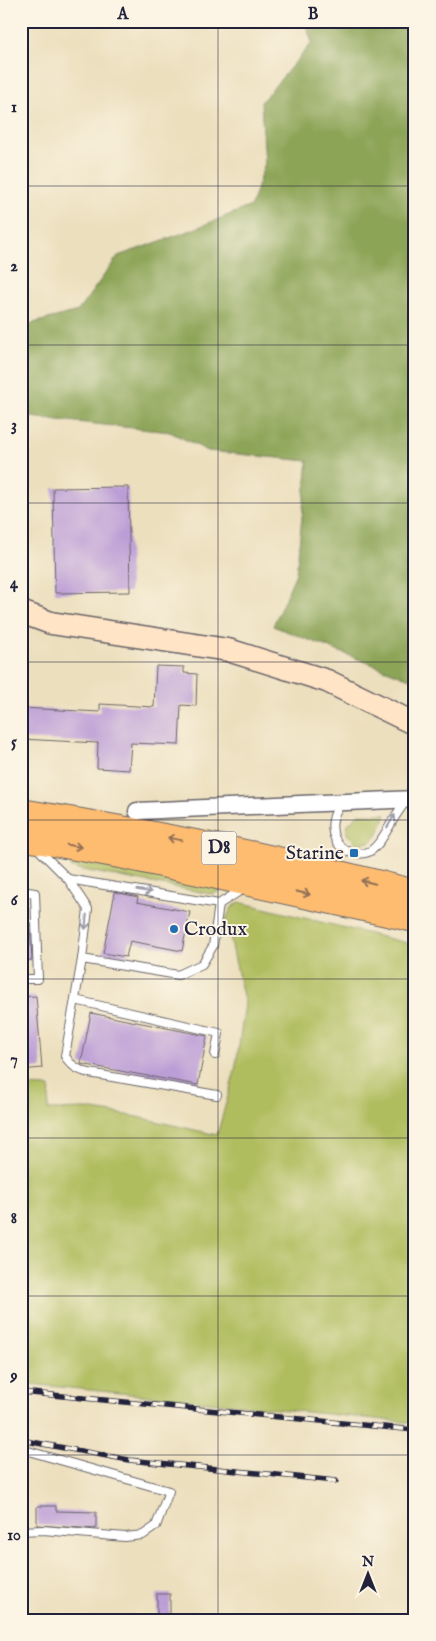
<svg xmlns="http://www.w3.org/2000/svg" width="436" height="1641" font-family="'IM FELL English',serif">
<rect width="100%" height="100%" fill="#fcf5e5"/>
<filter id="ink" filterUnits="userSpaceOnUse"><feTurbulence type="fractalNoise" baseFrequency=".02" numOctaves="2"/><feDisplacementMap in="SourceGraphic" scale="10" xChannelSelector="R" yChannelSelector="G"/><feConvolveMatrix kernelMatrix="1 2 1 2 8 2 1 2 1" color-interpolation-filters="sRGB"/></filter>
<filter id="wash" filterUnits="userSpaceOnUse"><feTurbulence type="fractalNoise" baseFrequency=".0096" numOctaves="4" result="noise"/><feDisplacementMap in="SourceGraphic" scale="20" xChannelSelector="R" yChannelSelector="G"/><feGaussianBlur stdDeviation="1.12" result="paint"/><feColorMatrix in="noise" values="0 0 0 0 0 0 0 0 0 0 0 0 0 0 0 0 0 1.4 0 .05"/><feComposite in="paint" operator="in"/></filter>
<g filter="url(#wash)">
<rect width="100%" height="100%" fill="#ecdfbd"/>
<g fill="#b0bd5f" stroke="#69704d">
<polygon points="359,814 386,814 377,836 371,842 357,844 347,834 347,825"/>
<polygon points="71,857 220,886 221,891 211,894 72,868 67,863 65,858"/>
<polygon points="239,902 415,945 415,1423 21,1383 21,1086 50,1087 48,1110 86,1109 133,1116 217,1135 235,1071 245,1005 226,919 232,907"/>
</g>
<polygon fill="#8ca456" stroke="#576348" points="305,21 415,21 415,681 273,626 296,573 308,461 208,451 170,432 21,416 21,292 22,326 78,311 118,256 189,231 251,206 265,163 261,102 312,43"/>
<g id="blocks">
<g fill="#bc9ed6">
<polygon points="128,487 130,592 55,593 53,488"/>
<polygon points="156,666 184,667 184,673 197,674 196,706 181,705 179,745 131,743 129,770 97,768 98,743 21,739 21,708 100,712 100,704 154,707"/>
<polygon points="115,892 138,897 137,902 190,912 182,951 130,941 126,957 103,953"/>
<polygon points="21,925 30,925 32,960 21,961"/>
<polygon points="36,996 42,1068 21,1070 21,997"/>
<polygon points="91,1013 207,1036 198,1085 81,1064"/>
<polygon points="37,1506 56,1506 56,1511 96,1512 96,1529 37,1525"/>
<rect x="157" y="1594" width="13" height="26"/>
</g>
</g>
</g>
<g filter="url(#ink)">
<use href="#blocks" fill-opacity="0" stroke="#696468" stroke-width="1"/>
<g fill="none" stroke-linecap="round" stroke-linejoin="round">
<defs>
<g id="lane">
<path d="M341 804C323 824 334 858 365 853 381 851 393 813 407 801"/>
<polyline points="36,847 68,879 219,904 243,889"/>
<polyline points="68,879 88,909 82,959 178,975 202,964 213,946 219,904"/>
<polyline points="21,891 35,893 38,979 21,979"/>
<path d="M82 959 65 1056C71 1066 78 1070 89 1073L217 1095"/>
<polyline points="75,1000 219,1033 215,1055"/>
<polyline points="21,1449 169,1491 156,1526 143,1535 125,1537 43,1530 21,1531"/>
</g>
<polyline id="street" points="137,811 415,799"/>
<polyline id="secondary" points="21,612 51,623 228,650 327,681 415,724"/>
<g id="highway">
<path d="M21 813C154 834 285 860 415 894"/>
<polyline points="21,836 125,855 415,918"/>
</g>
</defs>
<use href="#lane" stroke="#696468" stroke-width="10"/>
<use href="#street" stroke="#696468" stroke-width="19"/>
<use href="#secondary" stroke="#696468" stroke-width="25"/>
<use href="#highway" stroke="#696468" stroke-width="30"/>
<use href="#lane" stroke="#fff" stroke-width="8"/>
<use href="#street" stroke="#fff" stroke-width="16"/>
<use href="#secondary" stroke="#ffe4c6" stroke-width="22"/>
<use href="#highway" stroke="#febc70" stroke-width="28"/>
<defs>
<g id="rail">
<polyline points="21,1392 415,1430"/>
<polyline points="21,1440 129,1460 336,1481"/>
</g>
</defs>
<use href="#rail" stroke="#22223b" stroke-width="5.5"/>
<use href="#rail" stroke="#fcf5e5" stroke-width="4" stroke-dasharray="11" stroke-linecap="butt"/>
</g>
<defs><path id="oneway-shaft" d="M-6 0H5M1.5-3L5.5 0L1.5 3" fill="none" stroke-width="1.6" stroke-linecap="round" stroke-linejoin="round" transform="scale(1.25)"/></defs>
<g stroke="#9c9ca7">
<use href="#oneway-shaft" transform="translate(391 821) rotate(-59)"/>
<use href="#oneway-shaft" transform="translate(144 891) rotate(9)"/>
<use href="#oneway-shaft" transform="translate(86 922) rotate(96)"/>
</g>
<g stroke="#906f56">
<use href="#oneway-shaft" transform="translate(175 839) rotate(-169)"/>
<use href="#oneway-shaft" transform="translate(74 846) rotate(10)"/>
<use href="#oneway-shaft" transform="translate(368 882) rotate(-166)"/>
<use href="#oneway-shaft" transform="translate(303 893) rotate(13)"/>
</g>
</g>
<path fill="none" stroke="#22223b" stroke-width="1" stroke-opacity="0.55" d="M218 21V1620M21 186H415M21 345H415M21 503H415M21 662H415M21 820H415M21 979H415M21 1138H415M21 1296H415M21 1455H415"/>
<g fill="#1f6fb2" stroke="#fcf5e5" stroke-width="2">
<rect x="349" y="848" width="10" height="10" rx="2.5"/>
<circle cx="174" cy="929" r="5"/>
</g>
<g text-anchor="middle" dominant-baseline="central" stroke-width="4" stroke-linejoin="round" paint-order="stroke">
<rect fill="#fcf5e5" stroke="#63616e" stroke-width="1" x="201.5" y="831.5" width="35" height="33" rx="4"/>
<g font-size="19" font-weight="bold" fill="#22223b">
<text x="219" y="848">D8</text>
</g>
<g font-size="20" fill="#22223b" stroke="#fcf5e5" text-anchor="end">
<text x="344" y="853">Starine</text>
<text x="184" y="929" text-anchor="start">Crodux</text>
</g>
</g>
<rect width="436" height="1641" fill="none" stroke="#fcf5e5" stroke-width="55"/>
<g transform="translate(368 1574)" stroke="#fcf5e5" stroke-width="4" paint-order="stroke">
<path d="M0-4L9 19L0 12L-9 19Z" fill="#22223b"/>
<text y="-8" font-size="14" font-weight="bold" text-anchor="middle" fill="#22223b">N</text>
</g>
<rect x="28" y="28" width="380" height="1586" fill="none" stroke="#22223b" stroke-width="2"/>
<g font-size="16" text-anchor="middle" font-weight="bold" fill="#22223b">
<text x="123" y="19">A</text>
<text x="313" y="19">B</text>
<text x="14" y="112">1</text>
<text x="14" y="271">2</text>
<text x="14" y="430">3</text>
<text x="14" y="588">4</text>
<text x="14" y="747">5</text>
<text x="14" y="905">6</text>
<text x="14" y="1064">7</text>
<text x="14" y="1223">8</text>
<text x="14" y="1381">9</text>
<text x="14" y="1540">10</text>
</g>
</svg>
